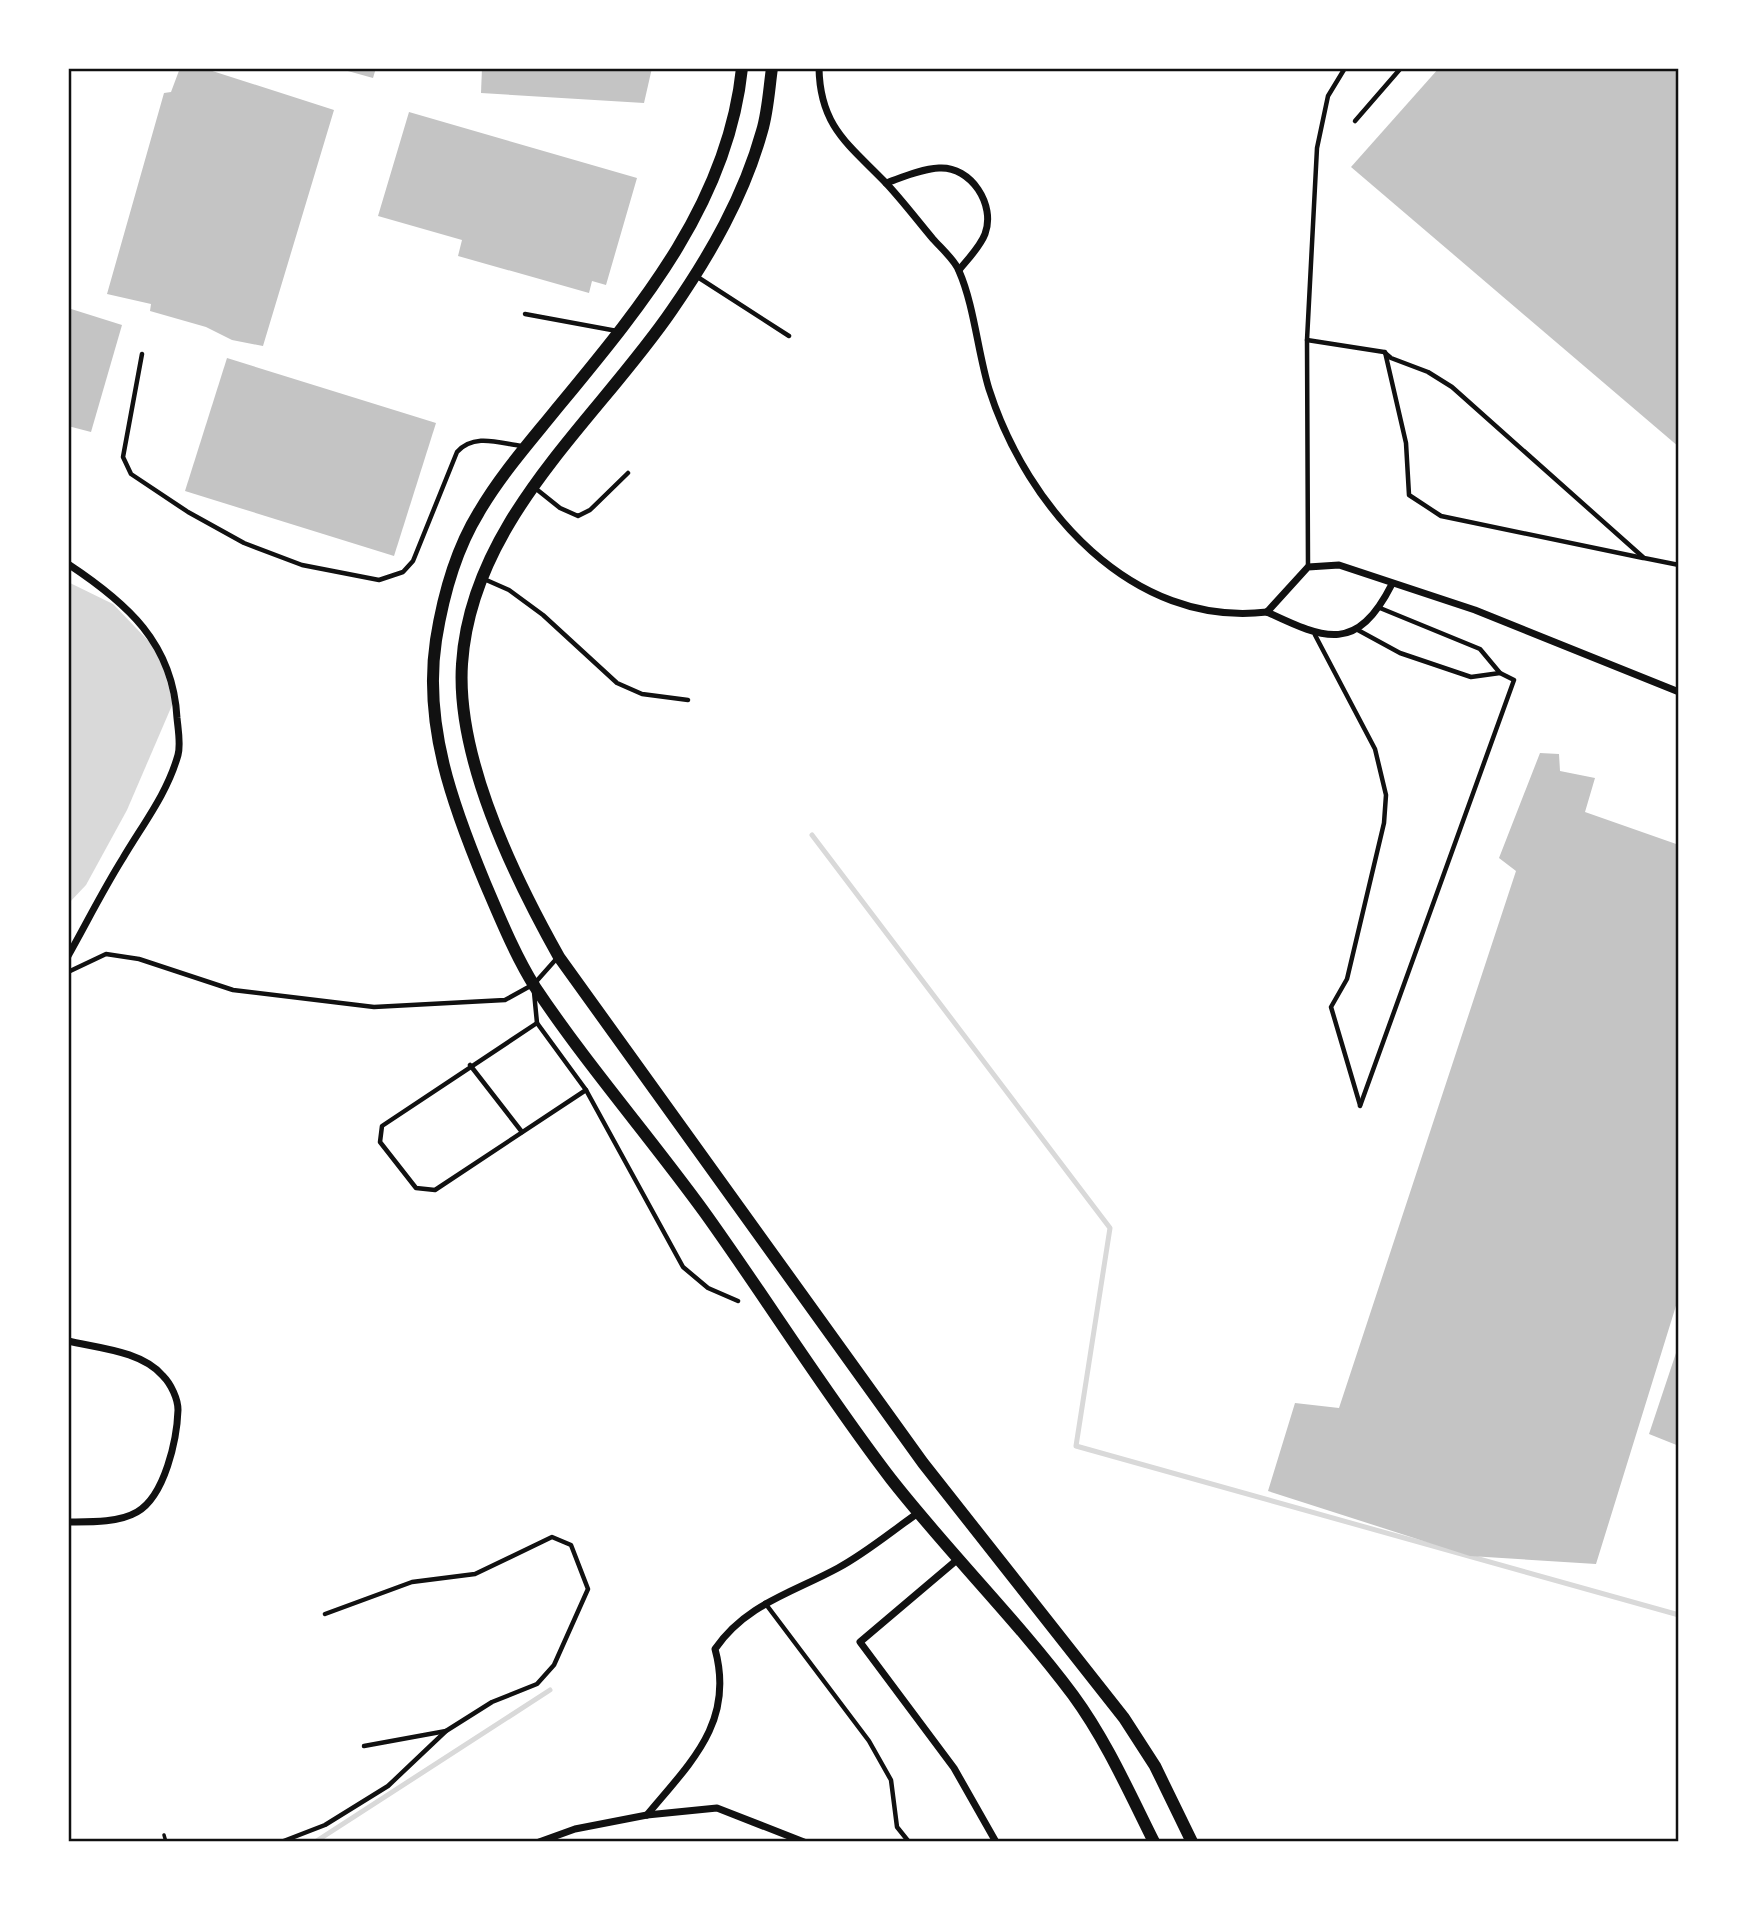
<svg xmlns="http://www.w3.org/2000/svg" width="1747" height="1910" font-family="'Roboto Condensed',sans-serif">
<rect width="100%" height="100%" fill="#fff"/>
<polygon fill="#d9d9d9" points="68,582 113,604 159,652 173,703 127,810 86,885 68,904"/>
<g fill="none" stroke-linecap="round" stroke-linejoin="round">
<g stroke="#d9d9d9" stroke-width="5">
<polyline points="812,835 1110,1228 1076,1446 1679,1615"/>
<polyline points="315,1842 550,1690"/>
</g>
</g>
<g fill="#c4c4c4">
<polygon points="180,68 203,68 334,110 263,346 232,340 206,327 150,311 151,304 107,294 164,93 171,92"/>
<polygon points="337,68 376,68 373,78"/>
<polygon points="482,68 652,68 644,103 481,93"/>
<polygon points="1439,68 1679,68 1679,447 1351,167"/>
<polygon points="409,112 637,178 606,285 592,281 589,293 458,256 462,240 378,216"/>
<polygon points="68,308 122,325 91,432 68,426"/>
<polygon points="227,358 436,423 394,556 185,491"/>
<polygon points="1540,753 1559,754 1560,771 1595,778 1585,812 1679,845 1679,1296 1596,1564 1470,1556 1268,1491 1295,1403 1339,1408 1516,871 1499,858"/>
<polygon points="1678,1347 1679,1348 1679,1446 1649,1434"/>
</g>
<g fill="none" stroke-linecap="round" stroke-linejoin="round">
<polyline stroke="#111" stroke-width="3.5" points="164,1835 166,1842"/>
<g stroke="#111" stroke-width="4.5">
<polyline points="1355,121 1401,68"/>
<polyline points="696,276 789,336"/>
<polyline points="525,314 617,331"/>
<polyline points="1307,340 1384,352 1391,358 1428,372 1452,387 1644,558 1679,565"/>
<polyline points="1385,352 1406,443 1409,495 1441,516 1643,558"/>
<path d="M142 354 123 457 131 474 188 512 244 543 302 565 379 580 403 572 413 561 457 452C474 433 499 443 521 446"/>
<polyline points="535,488 560,508 578,516 590,510 628,473"/>
<polyline points="1308,566 1307,340 1317,148 1328,96 1345,68"/>
<polyline points="484,579 509,590 543,615 617,683 642,694 688,700"/>
<polyline points="1356,629 1400,653 1471,677 1500,673"/>
<polyline points="1315,635 1375,749 1386,795 1384,823 1347,979 1331,1007 1360,1105"/>
<polyline points="68,972 106,954 139,959 233,990 374,1007 505,1000 534,984 558,957"/>
<polyline points="534,992 537,1023 586,1090 683,1267 708,1288 738,1301"/>
<polyline points="537,1023 382,1126 380,1142 416,1188 435,1190 586,1090"/>
<polyline points="470,1065 522,1132"/>
<polyline points="1360,1106 1514,680 1500,673 1480,649 1380,608"/>
<polyline points="765,1603 869,1741 891,1780 897,1827 909,1842"/>
<polyline points="364,1746 446,1731"/>
<polyline points="281,1842 325,1825 388,1786 446,1731 492,1702 537,1684 554,1665 588,1589 571,1545 552,1537 475,1574 412,1582 325,1614"/>
</g>
<g stroke="#111" stroke-width="7">
<path d="M819 68C820 126 848 144 885 182 902 200 917 220 933 239 941 248 955 260 959 271 974 305 978 353 989 389 1027 508 1132 628 1267 612"/>
<path d="M886 183C903 177 921 169 939 168 971 166 996 205 985 234 980 247 968 259 959 270"/>
<path d="M68 564C127 603 173 643 177 718 178 729 181 744 178 755 167 794 143 824 123 858 103 890 86 924 68 956"/>
<polyline points="1267,612 1308,567 1339,565 1475,610 1679,692"/>
<path d="M1267 612C1326 640 1357 653 1392 584"/>
<path d="M68 1341C98 1348 142 1351 163 1376 171 1384 178 1399 178 1410 177 1439 165 1496 137 1512 118 1523 90 1522 68 1522"/>
<polyline points="958,1559 860,1642 954,1768 996,1842"/>
<path d="M647 1815C691 1762 735 1722 715 1649 746 1604 792 1593 838 1568 866 1553 892 1531 918 1513"/>
<polyline points="539,1842 575,1829 647,1815 717,1808 804,1842"/>
</g>
<g stroke="#111" stroke-width="12">
<path d="M742 68C728 205 638 310 554 412 528 444 500 476 479 512 455 551 443 596 436 640 423 725 453 806 485 883 500 918 515 955 535 987 587 1065 650 1137 705 1213 768 1301 825 1393 891 1479 949 1553 1017 1620 1073 1695 1106 1740 1129 1792 1154 1842"/>
<path d="M772 68C769 89 768 111 762 131 744 196 710 255 672 310 597 420 471 520 462 664 456 757 514 877 559 957L923 1463 1124 1718 1155 1766 1192 1842"/>
</g>
</g>
<rect width="1747" height="1910" fill="none" stroke="#ffffff" stroke-width="140"/>
<rect x="70" y="70" width="1607" height="1770" fill="none" stroke="#111" stroke-width="2.5"/>
</svg>
